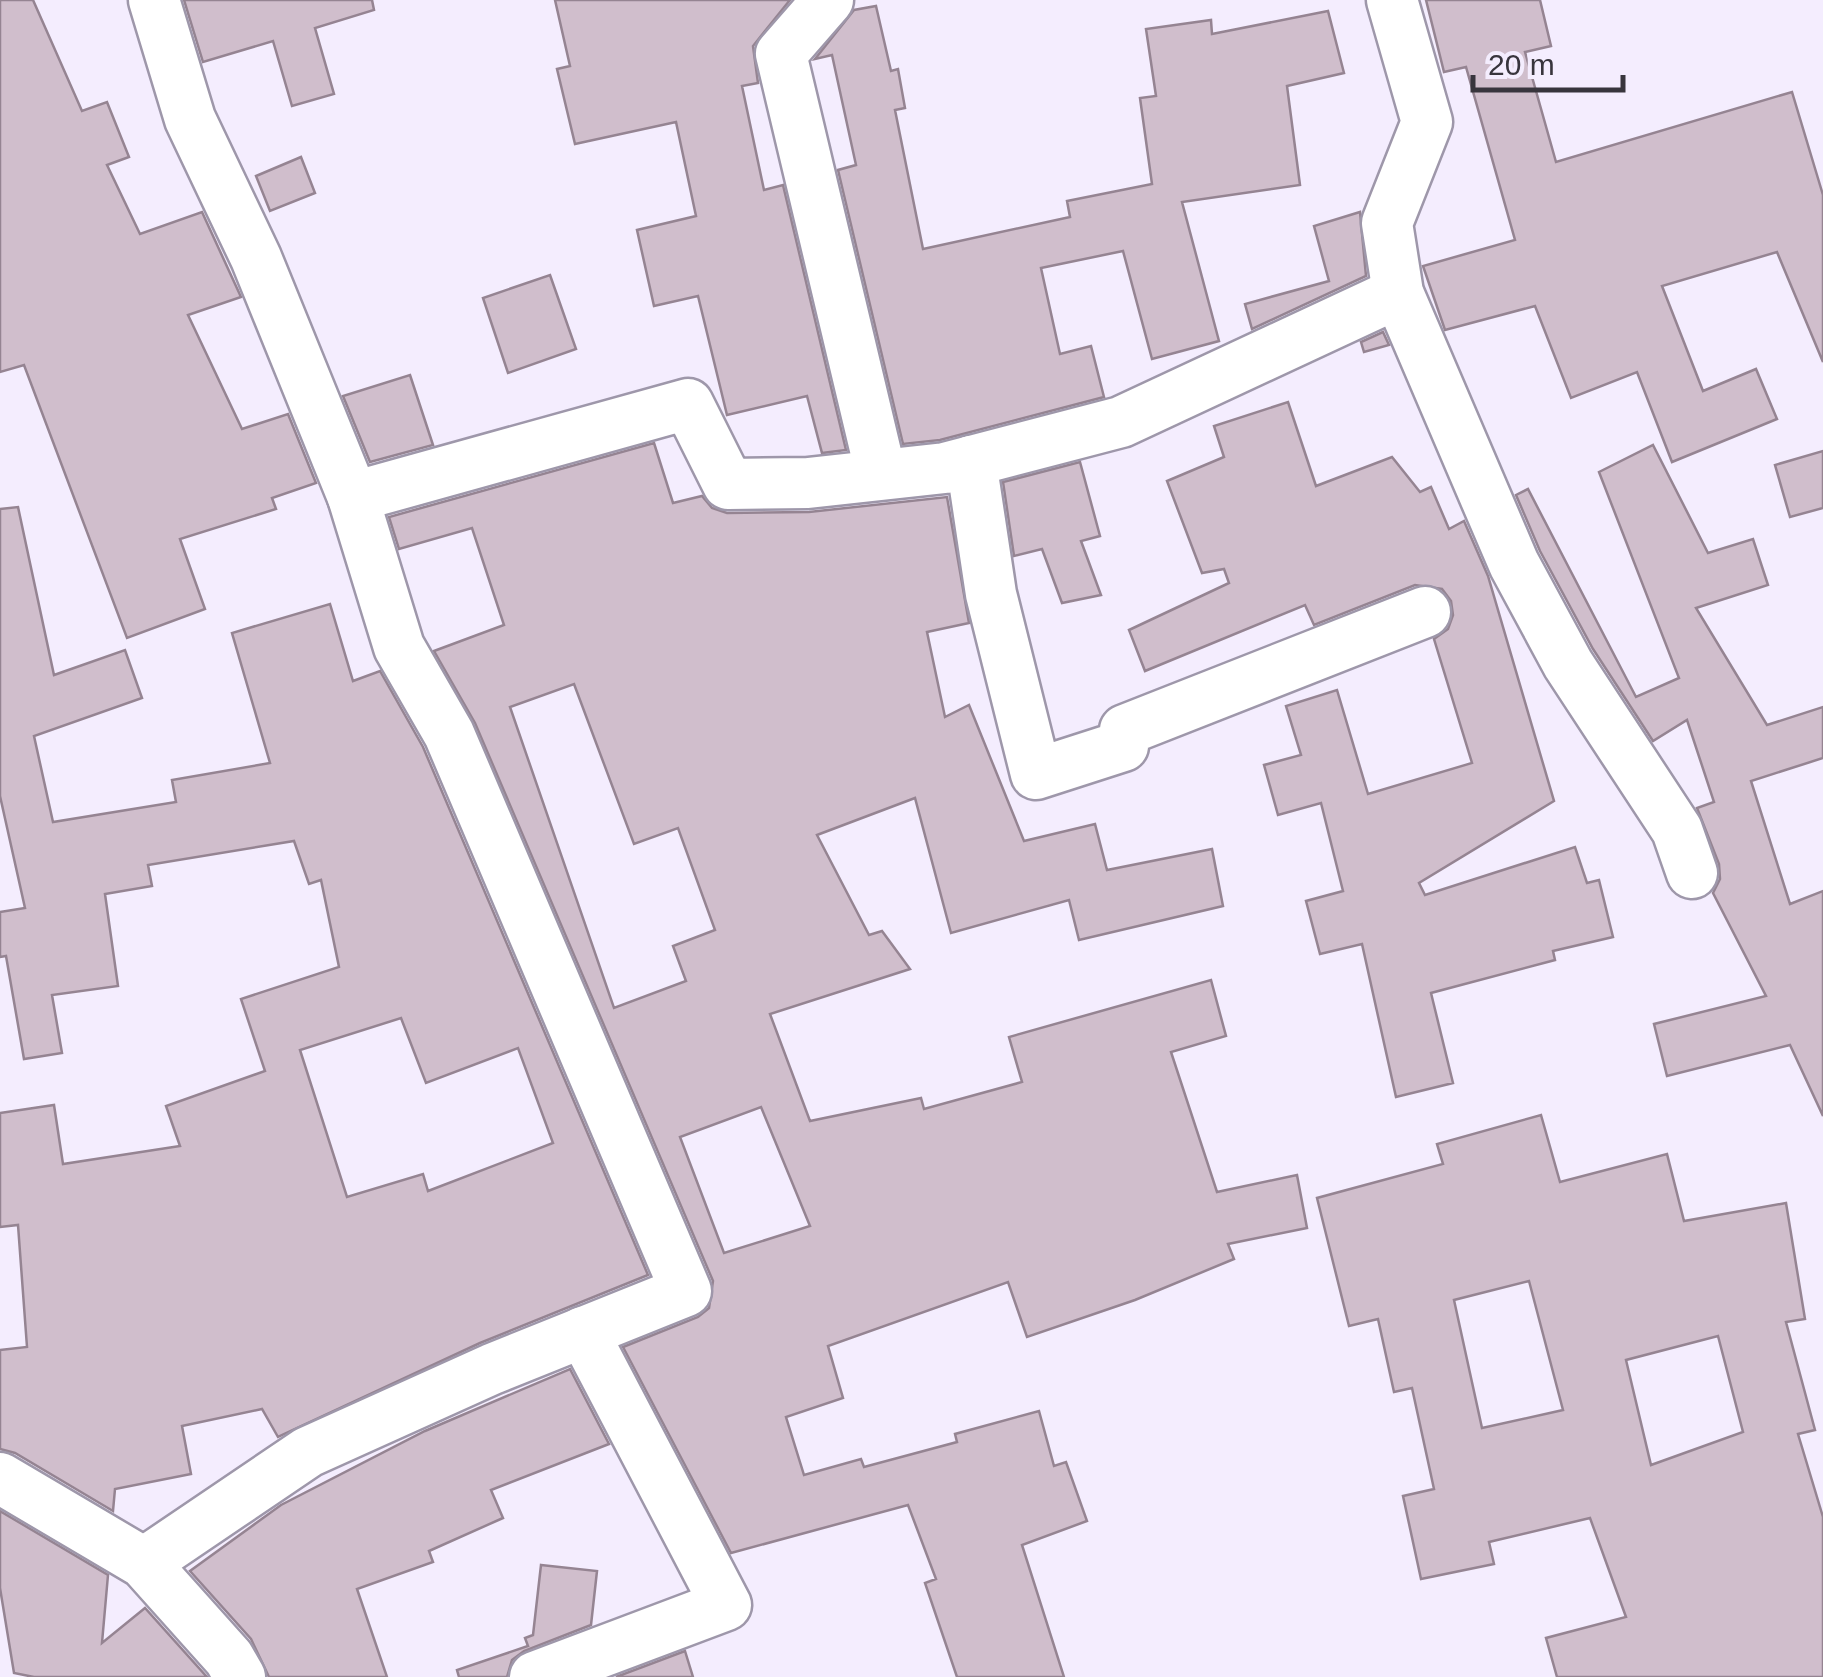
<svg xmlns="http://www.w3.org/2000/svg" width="1823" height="1677" font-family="Arial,sans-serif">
<rect width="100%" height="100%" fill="#f4edfe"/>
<g fill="#d0becc" stroke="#958492" stroke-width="2.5" fill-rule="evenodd">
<polygon points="0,0 33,0 82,111 107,102 129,157 107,165 140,234 202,212 241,297 188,315 242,429 288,414 316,483 272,498 276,509 180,539 205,609 127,638 24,365 0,372"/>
<polygon points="184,0 372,0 374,10 315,28 334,94 292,106 273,41 203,62"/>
<polygon points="555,0 790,0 753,46 758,83 742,86 764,190 783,185 846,450 822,453 807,396 727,415 698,296 654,306 637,230 696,216 676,122 575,144 557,69 570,66"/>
<polygon points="1426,0 1540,0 1551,46 1525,52 1556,162 1792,92 1823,195 1823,362 1777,252 1662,286 1703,391 1756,369 1777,419 1672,462 1637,372 1571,398 1535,306 1445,330 1423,266 1515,240 1466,67 1444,72"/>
<polygon points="876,6 891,71 898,69 905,108 895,110 923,249 1070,217 1067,201 1152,184 1140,98 1156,96 1146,29 1211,20 1212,34 1328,11 1344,73 1287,86 1300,185 1182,202 1219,341 1152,359 1123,251 1041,268 1060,354 1091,346 1104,397 940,440 903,444 838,170 856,165 832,55 815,59 854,10"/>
<polygon points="301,157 315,193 270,211 256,176"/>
<polygon points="1360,212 1366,276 1252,329 1245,304 1329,281 1314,226"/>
<polygon points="550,275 576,349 508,373 483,298"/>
<polygon points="1383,332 1389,345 1364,352 1361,342"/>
<polygon points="410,375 433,445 370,462 343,396"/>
<polygon points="1288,402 1316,486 1392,457 1420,492 1431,487 1449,529 1464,521 1488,576 1554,801 1419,883 1425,895 1575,847 1587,883 1599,880 1613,937 1553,951 1555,960 1431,993 1453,1083 1396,1097 1362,944 1320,954 1306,901 1343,891 1321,803 1278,815 1264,765 1301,755 1286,706 1337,690 1368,794 1472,763 1434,639 1448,629 1453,615 1451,601 1442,589 1415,585 1314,625 1305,605 1145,671 1129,630 1229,583 1224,569 1202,573 1167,481 1224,457 1214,426"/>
<path d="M654 443 673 503 702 496 712 508 727 513 809 512 947 497 969 623 927 632 945 717 969 705 1024 841 1095 824 1107 870 1212 849 1223 906 1079 940 1069 900 951 933 915 798 817 835 869 935 882 931 910 969 770 1014 810 1121 921 1098 924 1109 1022 1082 1009 1037 1211 980 1226 1036 1171 1052 1217 1192 1297 1175 1307 1228 1228 1244 1234 1259 1135 1300 1027 1337 1008 1282 828 1346 843 1398 786 1417 804 1475 861 1459 864 1467 957 1442 955 1434 1039 1411 1054 1466 1066 1462 1087 1521 1022 1545 1064 1677H957L925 1583 936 1579 908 1505 731 1553 623 1347 698 1317 709 1308 713 1281 475 723 434 651 504 625 472 528 399 549 389 517ZM574 684 634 844 678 828 715 930 673 946 686 981 614 1008 510 707ZM761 1107 810 1226 724 1253 680 1137Z"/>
<polygon points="1653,445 1708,553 1753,539 1768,585 1696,608 1767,725 1823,707 1823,758 1751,781 1790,904 1823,891 1823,1116 1790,1045 1667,1076 1654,1024 1766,996 1713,893 1720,879 1719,864 1697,808 1714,802 1687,720 1653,741 1593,649 1540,551 1516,495 1528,489 1636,697 1679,678 1599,472"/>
<polygon points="1823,451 1823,508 1790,517 1775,465"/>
<polygon points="1080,462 1100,536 1081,541 1101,595 1062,603 1042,549 1014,556 1003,482"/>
<path d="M18 507 54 675 125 650 142 698 34 736 53 822 176 802 172 780 270 763 232 633 330 604 353 681 380 671 423 747 648 1275 480 1343 278 1437 262 1409 182 1426 191 1474 115 1489 113 1511 15 1453 0 1449V1350L27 1347 18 1225 0 1227V1113L54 1105 63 1164 180 1146 166 1106 265 1071 241 999 339 967 321 880 309 884 294 841 148 865 152 886 105 894 118 986 52 995 62 1053 24 1059 6 956 0 957V912L25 908 0 796V509ZM401 1018 426 1083 518 1048 553 1143 428 1191 423 1174 347 1197 300 1050Z"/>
<path d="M1541 1115 1560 1182 1667 1154 1684 1221 1786 1203 1805 1319 1786 1322 1815 1430 1798 1434 1823 1517V1677H1557L1546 1638 1626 1617 1590 1518 1489 1542 1494 1564 1421 1579 1403 1496 1434 1489 1412 1388 1394 1392 1378 1319 1349 1326 1317 1198 1443 1164 1437 1144ZM1529 1281 1563 1410 1482 1428 1454 1300ZM1718 1336 1743 1432 1651 1465 1626 1360Z"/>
<polygon points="570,1369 609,1444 491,1490 503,1518 429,1551 433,1562 357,1589 387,1677 269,1677 251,1639 190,1571 281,1505 425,1431"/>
<polygon points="0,1511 108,1575 102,1643 145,1608 207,1677 34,1677 14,1673 0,1588"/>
<polygon points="541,1565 597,1571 591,1625 524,1651 512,1660 507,1677 459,1677 457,1670 528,1646 525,1638 533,1635"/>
<polygon points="685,1651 693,1677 616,1677"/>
</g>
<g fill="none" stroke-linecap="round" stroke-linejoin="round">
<defs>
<g id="minor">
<polyline points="828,0 781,54 881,474"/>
<polyline points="1392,0 1427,122 1387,223 1398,293 1514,564 1568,664 1677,830 1692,873"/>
<polyline points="971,461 991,594 1036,774 1123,746 1125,730 1425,612"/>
<polyline points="353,497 688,404 728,484 808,483 945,468 1121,422 1398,293"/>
<polyline points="0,1478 144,1563 229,1658 240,1677"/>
<polyline points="144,1563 308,1452 492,1369 686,1291 449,734 399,647 353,497 256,258 190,119 154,0"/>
<polyline points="535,1677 726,1605 583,1332"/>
</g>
</defs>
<use href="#minor" stroke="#9e97aa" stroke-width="55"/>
<use href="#minor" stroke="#fff" stroke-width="50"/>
</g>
<path d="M1473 75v15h150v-15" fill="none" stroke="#38353d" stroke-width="5"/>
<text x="1488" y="75" font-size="30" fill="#38353d" stroke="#f4edfe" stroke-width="8" paint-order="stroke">20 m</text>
</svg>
